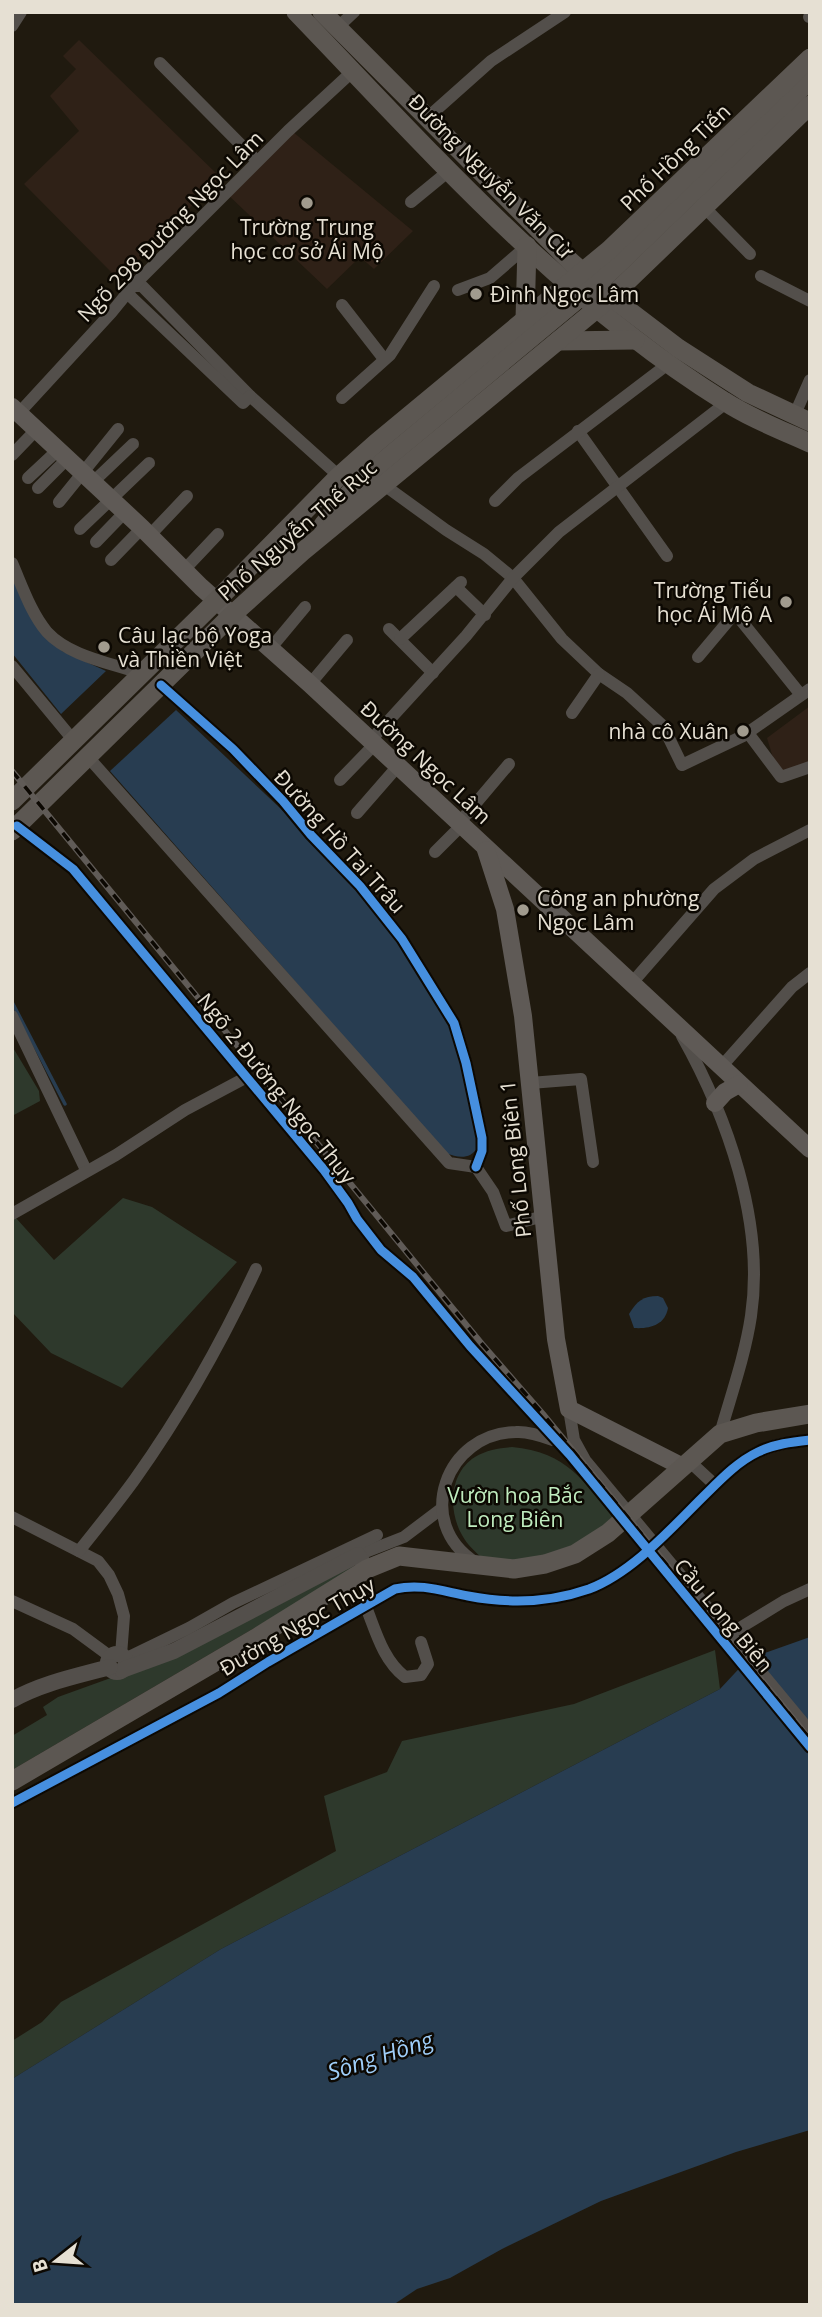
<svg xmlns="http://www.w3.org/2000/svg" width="822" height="2317" font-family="'Open Sans',sans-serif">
<rect width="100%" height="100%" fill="#201a0f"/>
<g fill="#2f2117">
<polygon points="79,40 220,177 119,280 24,184 79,131 50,96 76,69 63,56"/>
<polygon points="287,127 413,231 374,269 360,257 327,289 225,192"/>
<polygon points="810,706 810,764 778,774 767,738"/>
</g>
<g fill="#2e392c">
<polygon points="12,1046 39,1091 40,1101 12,1116"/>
<polygon points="123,1198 152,1207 237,1262 122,1388 51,1353 12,1312 12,1219 15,1217 54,1260"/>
<path d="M512 1447C567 1452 584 1481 615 1520L545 1564 484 1560C476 1552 467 1545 462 1535 448 1511 449 1473 475 1457 486 1450 500 1448 512 1447Z"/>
<polygon points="352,1564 355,1569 12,1770 12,1736 47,1715 43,1707 58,1697 144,1666"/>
<polygon points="715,1650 720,1689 221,1949 12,2079 12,2041 42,2022 61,2002 336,1851 324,1796 387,1772 402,1741 574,1704"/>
</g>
<g fill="#283d51">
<polygon points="12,570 62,651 106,671 61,714 12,653"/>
<path d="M176 710 297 824 391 928 455 1035 478 1147C470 1160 458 1158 446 1153L110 771Z"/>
<path d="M658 1296 663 1298 668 1308C665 1325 650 1329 634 1328L629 1314C637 1301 643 1296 658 1296Z"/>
<polygon points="810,1637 810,2130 736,2152 601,2201 502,2249 450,2278 417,2289 393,2305 12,2305 12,2079 221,1949 720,1689 748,1659"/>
</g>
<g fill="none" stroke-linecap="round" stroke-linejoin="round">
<polyline stroke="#283d51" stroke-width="3.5" points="12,1002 65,1104"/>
<g stroke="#534f4b" stroke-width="12">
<polyline points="809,17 810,16"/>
<polyline points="12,26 21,12"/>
<polyline points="337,28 354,12"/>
<polyline points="160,63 257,161"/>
<polyline points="427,118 491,61 565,12"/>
<polyline points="411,202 450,170"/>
<polyline points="705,208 750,254"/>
<polyline points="761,276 810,301"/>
<polyline points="133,286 142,286 250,396 339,476"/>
<polyline points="458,290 490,278 527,246"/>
<polyline points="127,293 243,403 250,396"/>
<polyline points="342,305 384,359"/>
<polyline points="342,398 390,355 434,286"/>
<polyline points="19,413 111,313 133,286 288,131 353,71"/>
<polyline points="795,414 810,380"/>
<polyline points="578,431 667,556"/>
<polyline points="12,455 37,429"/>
<polyline points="28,478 58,450"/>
<polyline points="93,482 133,444"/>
<polyline points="384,485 446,530 484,554 513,578 562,639 599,674 627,693 663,726 682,765 743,736 810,689"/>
<polyline points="38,488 67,459"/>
<polyline points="495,501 518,478 668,364"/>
<polyline points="59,502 118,429"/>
<polyline points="80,529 149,463"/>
<polyline points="149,536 187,496"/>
<polyline points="96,542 125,512"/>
<polyline points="111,560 142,528"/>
<path d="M12 563C22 586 31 613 47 632 70 657 112 663 142 674"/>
<polyline points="184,570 218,534"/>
<polyline points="456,587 485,615"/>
<polyline points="389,629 433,673"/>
<polyline points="400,639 461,582"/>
<polyline points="270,649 305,607"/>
<polyline points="698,657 735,613 801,695"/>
<polyline points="12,666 74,741"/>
<polyline points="310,684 347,640"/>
<polyline points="161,685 233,749 283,801 311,835 360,886 402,939 454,1023 466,1063 482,1138 482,1151 476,1167"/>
<polyline points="572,713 599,674"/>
<polyline points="748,733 781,777 810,767"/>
<polyline points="370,741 466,636 513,578 559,532 726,403"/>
<polyline points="88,757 449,1163 476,1167"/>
<polyline points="340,780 374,745"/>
<polyline points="357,813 398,766"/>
<polyline points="459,823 509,764"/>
<polyline points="17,826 73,869 324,1170 348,1203 357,1219 381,1250 413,1277 470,1346 570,1455 810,1747"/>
<polyline points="435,852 461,826"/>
<polyline points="631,984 714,889 754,859 810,830"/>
<polyline points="12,1016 86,1170"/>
<path d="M682 1036C727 1116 765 1222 751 1316 745 1356 731 1395 720 1434"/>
<polyline points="721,1067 792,987 810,973"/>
<polyline points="530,1083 581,1079 593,1162"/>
<polyline points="476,1167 493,1192 506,1226 544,1216"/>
<polyline points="12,1214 116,1155 185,1110 247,1077"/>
<polyline points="569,1409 574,1440 585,1460 810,1731"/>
<polyline points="688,1460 715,1485"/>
<polyline points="12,1517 98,1561 109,1575 118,1594 124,1616 121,1655"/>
<path d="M79 1551C98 1527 117 1504 135 1479 182 1413 222 1342 256 1269"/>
<polyline points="358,1555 404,1537 441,1509"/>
<path d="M475 1562C413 1522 446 1433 516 1432 528 1431 542 1436 553 1440"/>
<polyline points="12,1601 73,1629 111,1657"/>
<path d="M366 1607C376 1632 383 1660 405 1677L421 1675 428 1664 421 1642"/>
<polyline points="725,1637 784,1601 810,1589"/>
<polyline points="125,1659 189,1628 233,1603 377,1535"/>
<path d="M12 1803 219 1693 268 1662 395 1589C421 1583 442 1591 468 1596 509 1604 549 1603 589 1589 634 1572 674 1525 708 1492 723 1477 739 1461 758 1452 774 1444 792 1442 810 1440"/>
</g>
<g stroke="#534f4b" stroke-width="16">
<circle cx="117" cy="1663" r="9"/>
<polyline points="122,1670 174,1651 358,1555 367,1569"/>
<path d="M12 1700C42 1683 77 1676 110 1667"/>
</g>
<g stroke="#5f5a56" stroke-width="18">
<polyline points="12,407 142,528 201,587 310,684 810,1149"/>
<polyline points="486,850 505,909 523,1016 556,1339 569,1409 681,1466"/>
<polyline points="715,1103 725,1092 739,1084"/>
</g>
<g stroke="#5c5752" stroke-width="19">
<path d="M296 12C429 150 560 299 724 401 750 418 781 430 810 443"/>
<polyline points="322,12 571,262 611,297 678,348 748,393 810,422"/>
<polyline points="525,320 527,246"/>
<polyline points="558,341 635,340"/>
<polyline points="323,525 351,491 375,468 608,274 810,80"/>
<polyline points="12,801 216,601 339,476 376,443 609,250 810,58"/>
<polyline points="12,831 232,615 302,552 611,297 810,105"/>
<polyline points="12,1781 256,1638 367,1569 399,1556 514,1569 545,1564 575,1554 608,1533 720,1434 756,1423 810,1414"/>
</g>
<defs>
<polyline id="rail" points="12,771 482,1344 543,1414 810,1739"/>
</defs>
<use href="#rail" stroke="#605b57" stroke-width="6"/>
<use href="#rail" stroke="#0c0802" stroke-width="3.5" stroke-dasharray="10" stroke-linecap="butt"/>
<defs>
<g id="cycleway">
<polyline points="161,685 233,749 283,801 311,835 360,886 402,939 454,1023 466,1063 482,1138 482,1151 476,1167"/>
<polyline points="17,826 73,869 324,1170 348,1203 357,1219 381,1250 413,1277 470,1346 570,1455 810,1747"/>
<path d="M12 1803 219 1693 268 1662 395 1589C421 1583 442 1591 468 1596 509 1604 549 1603 589 1589 634 1572 674 1525 708 1492 723 1477 739 1461 758 1452 774 1444 792 1442 810 1440"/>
</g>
</defs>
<use href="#cycleway" stroke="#0c0802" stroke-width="13"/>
<use href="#cycleway" stroke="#468fdf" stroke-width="9"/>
</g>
<g fill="#a19b8e" stroke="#0c0802" stroke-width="2.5">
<circle cx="307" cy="203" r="7"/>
<circle cx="476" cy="294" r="7"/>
<circle cx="786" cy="602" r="7"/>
<circle cx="104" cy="647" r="7"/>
<circle cx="743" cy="731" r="7"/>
<circle cx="523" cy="910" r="7"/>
</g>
<g text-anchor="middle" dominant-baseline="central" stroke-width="5" stroke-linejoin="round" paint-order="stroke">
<g font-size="21" fill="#e6e0d3" stroke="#0c0802">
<text transform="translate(675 157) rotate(-44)">Phố Hồng Tiến</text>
<text transform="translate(491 176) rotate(45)">Đường Nguyễn Văn Cừ</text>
<text transform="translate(170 226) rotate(-46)">Ngõ 298 Đường Ngọc Lâm</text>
<text transform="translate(297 530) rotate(-41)">Phố Nguyễn Thế Rục</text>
<text transform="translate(426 762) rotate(43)">Đường Ngọc Lâm</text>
<text transform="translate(340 841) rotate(48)">Đường Hồ Tai Trâu</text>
<text transform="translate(277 1088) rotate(51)">Ngõ 2 Đường Ngọc Thụy</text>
<text transform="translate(515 1159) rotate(-96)">Phố Long Biên 1</text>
<text transform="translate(724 1615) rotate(50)">Cầu Long Biên</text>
<text transform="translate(297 1626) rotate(-30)">Đường Ngọc Thụy</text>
</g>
<g font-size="21" fill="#e6e0d3" stroke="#0c0802" text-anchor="start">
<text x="307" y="227" text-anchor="middle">Trường Trung<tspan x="307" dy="24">học cơ sở Ái Mộ</tspan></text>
<text x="490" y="294">Đình Ngọc Lâm</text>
<text x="772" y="590" text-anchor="end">Trường Tiểu<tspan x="772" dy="24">học Ái Mộ A</tspan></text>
<text x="118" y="635">Câu lạc bộ Yoga<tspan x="118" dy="24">và Thiền Việt</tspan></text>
<text x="729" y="731" text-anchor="end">nhà cô Xuân</text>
<text x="537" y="898">Công an phường<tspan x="537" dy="24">Ngọc Lâm</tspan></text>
</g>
<g font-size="21" fill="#bfecbe" stroke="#0c0802">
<text x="515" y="1495">Vườn hoa Bắc<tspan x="515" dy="24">Long Biên</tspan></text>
</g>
<g font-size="23" font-style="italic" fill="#9fcef9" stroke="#0c0802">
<text transform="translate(380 2055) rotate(-18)">Sông Hồng</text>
</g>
</g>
<rect width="822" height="2317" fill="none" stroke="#e6e0d3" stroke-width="28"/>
<g transform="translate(56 2261) rotate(253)" stroke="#0c0802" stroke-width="5" paint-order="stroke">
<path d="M0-5L12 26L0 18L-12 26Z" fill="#e6e0d3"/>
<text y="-10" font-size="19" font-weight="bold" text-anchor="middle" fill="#e6e0d3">B</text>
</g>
</svg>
